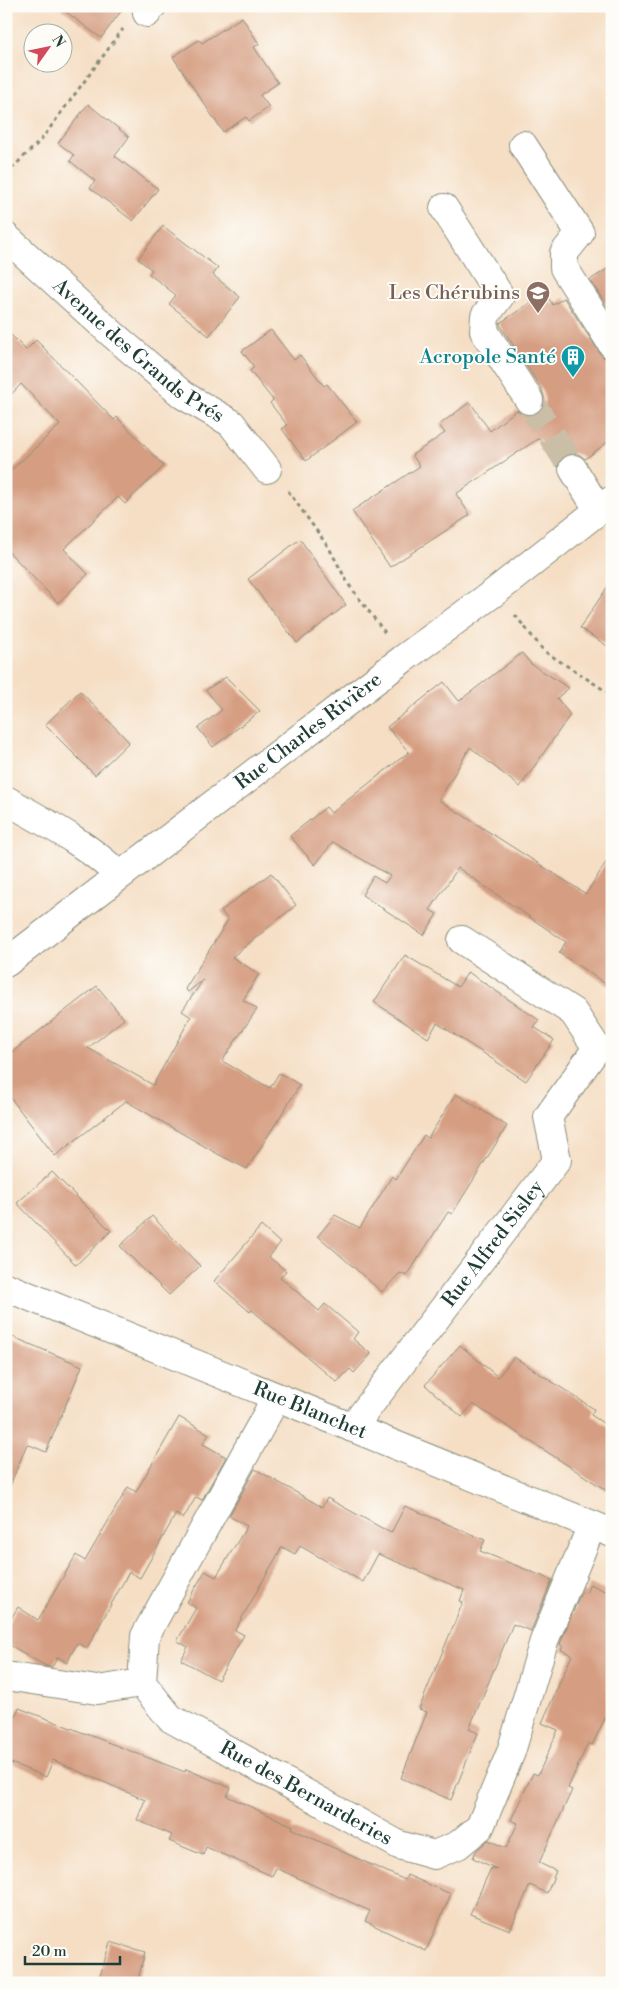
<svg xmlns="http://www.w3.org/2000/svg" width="618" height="1989" font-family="'Libre Bodoni',serif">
<rect width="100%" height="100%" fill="#fdfcf7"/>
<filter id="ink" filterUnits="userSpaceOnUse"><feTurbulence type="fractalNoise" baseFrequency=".02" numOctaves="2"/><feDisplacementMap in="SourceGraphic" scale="10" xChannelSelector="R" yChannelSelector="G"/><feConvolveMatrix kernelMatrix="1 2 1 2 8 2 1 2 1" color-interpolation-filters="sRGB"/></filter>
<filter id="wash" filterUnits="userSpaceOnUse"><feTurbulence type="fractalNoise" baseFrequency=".0096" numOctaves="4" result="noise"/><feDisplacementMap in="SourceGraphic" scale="20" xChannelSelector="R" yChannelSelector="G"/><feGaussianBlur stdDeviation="1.12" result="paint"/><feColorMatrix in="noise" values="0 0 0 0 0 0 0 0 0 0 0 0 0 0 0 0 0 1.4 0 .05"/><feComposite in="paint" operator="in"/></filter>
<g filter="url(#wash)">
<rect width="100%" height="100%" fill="#f5dec4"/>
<g id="blocks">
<g fill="#d59d81">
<polygon points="58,6 125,6 101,38"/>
<polygon points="242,17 259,44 254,47 278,83 260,95 269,107 249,121 246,117 223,132 173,57 199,40 202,43"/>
<polygon points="88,104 129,137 115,156 158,189 133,221 90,188 95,181 70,161 74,155 58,143"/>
<polygon points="163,226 218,268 213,275 240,297 209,336 169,304 176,295 149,274 152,270 138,259"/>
<polygon points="612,266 612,314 590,280"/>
<polygon points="545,293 553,305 564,298 599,352 604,358 612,359 612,439 585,459 580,455 573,453 565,456 560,461 558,467 539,438 456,494 470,515 390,567 352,511 420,466 412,455 445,433 439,425 470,402 490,431 517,410 522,414 530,416 538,413 543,407 545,400 542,390 500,325 500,323"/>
<polygon points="6,330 26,350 36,340 114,420 117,417 164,466 125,504 118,497 64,549 88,574 58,603 6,549 6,475 60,425 21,384 6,400"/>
<polygon points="271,330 294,360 300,355 324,386 327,384 357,422 306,461 282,429 287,425 270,403 273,400 250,371 254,367 242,351"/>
<polygon points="300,539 346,605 297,643 248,579"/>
<polygon points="612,580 612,649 580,628"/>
<polygon points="522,653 531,664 569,688 557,698 570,715 520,787 470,747 439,800 586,894 612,853 612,988 559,953 566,942 458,868 430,910 437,914 424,935 362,895 373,876 385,883 390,876 333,842 315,865 290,836 326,807 331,813 409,752 387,727 444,682 459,701"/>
<polygon points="226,677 260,711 213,747 198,728 222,710 206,690"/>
<polygon points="80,691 129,742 95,775 45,725"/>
<polygon points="271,873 296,905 232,957 259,974 243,1000 257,1009 222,1061 270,1088 279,1073 300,1085 247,1169 216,1153 126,1101 55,1156 6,1092 6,1057 97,986 124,1019 88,1048 153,1085 191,1017 182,1011 203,980 188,992 185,989 228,920 221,911"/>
<polygon points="405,955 458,987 468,972 539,1020 534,1027 554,1040 526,1081 437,1023 428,1038 374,1002"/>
<polygon points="456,1094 507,1126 452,1214 448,1212 407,1276 400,1273 382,1292 318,1236 335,1215 360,1228 392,1176 396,1179 424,1135 428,1138"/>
<polygon points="52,1172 111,1231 76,1265 17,1203"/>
<polygon points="152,1216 200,1266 169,1295 120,1246"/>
<polygon points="261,1226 280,1243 269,1257 286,1271 280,1277 319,1311 325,1304 358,1332 353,1339 371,1354 354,1373 350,1369 337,1382 252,1310 250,1312 214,1281"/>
<polygon points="6,1334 82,1366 46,1452 27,1444 7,1493"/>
<polygon points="460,1345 498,1377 514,1357 594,1409 591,1415 612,1429 612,1494 473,1404 462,1417 425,1385"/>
<polygon points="179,1417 209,1434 203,1444 226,1457 202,1500 196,1497 183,1519 176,1514 140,1578 129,1572 87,1648 77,1643 67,1663 58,1657 52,1667 46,1666 6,1643 6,1627 18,1607 38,1620 76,1555 85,1561 128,1487 136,1492"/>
<polygon points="255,1469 322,1507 327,1498 391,1533 405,1506 485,1540 480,1551 552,1580 531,1631 513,1624 469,1729 478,1733 451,1800 401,1778 427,1712 419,1709 463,1602 460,1601 464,1590 378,1554 363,1582 300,1546 295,1554 282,1547 235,1630 244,1635 218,1680 181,1660 188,1647 177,1641 196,1608 187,1602 205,1571 216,1577 247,1526 229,1516"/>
<polygon points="590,1584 612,1594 612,1704 592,1745 588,1743 568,1788 572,1790 539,1863 556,1871 547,1893 530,1885 510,1930 470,1914 491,1868 497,1869 473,1858 476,1851 488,1840 506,1848 518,1823 511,1820 533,1773 538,1775 558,1730 542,1723 572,1655 561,1650 563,1646 560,1644 581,1592 586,1593"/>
<polygon points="19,1708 185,1772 186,1769 231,1788 227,1796 293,1826 292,1829 405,1880 407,1875 451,1894 426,1951 365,1921 370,1911 276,1868 272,1876 206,1847 203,1855 169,1841 172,1835 137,1820 145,1800 53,1760 46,1777 6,1761 6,1713 15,1716"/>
<polygon points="110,1942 145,1952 137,1983 98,1983"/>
</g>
</g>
</g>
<g filter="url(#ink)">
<use href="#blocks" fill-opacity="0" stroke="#8a8e7c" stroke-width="1"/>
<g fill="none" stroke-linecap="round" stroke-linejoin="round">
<polyline stroke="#cabea7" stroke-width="28" stroke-dasharray="28 14" stroke-linecap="butt" points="529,400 573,469"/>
<defs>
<g id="minor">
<polyline points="147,13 152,6"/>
<polyline points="523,145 580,233 564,253 564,268 612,344"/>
<polyline points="444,208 500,296 485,316 484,331 529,400"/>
<path id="s1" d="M6 237 110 332 183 395 231 423 267 469"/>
<polyline points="573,469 599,511"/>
<path d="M6 800C46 823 86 843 119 875"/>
<path id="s2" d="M6 1287 612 1533"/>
<path id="s3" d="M276 1398 145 1636 142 1683 170 1718 399 1845 434 1855 458 1845 480 1827 511 1752 544 1641 592 1525"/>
<path id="s4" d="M352 1428 557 1160 548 1117 597 1048 573 1012 462 940"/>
<polyline points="6,1676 97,1690 142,1683"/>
</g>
<g id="major">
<path id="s5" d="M6 963 403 659 496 591 612 500"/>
</g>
</defs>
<use href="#minor" stroke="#8a8e7c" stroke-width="30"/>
<use href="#major" stroke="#8a8e7c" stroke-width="30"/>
<g stroke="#8a8e7c" stroke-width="3" stroke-dasharray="4 4" stroke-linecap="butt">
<polyline points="6,174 41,140 123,29"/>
<polyline points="288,491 329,548 349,585 386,634"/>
<polyline points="515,615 544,651 612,695"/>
</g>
<use href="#minor" stroke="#fff" stroke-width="28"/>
<use href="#major" stroke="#fff" stroke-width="28"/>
</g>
</g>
<defs>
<symbol id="school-pin" viewBox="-11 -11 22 30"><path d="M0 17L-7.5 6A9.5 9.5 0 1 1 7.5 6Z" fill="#8d6e63" stroke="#fdfcf7"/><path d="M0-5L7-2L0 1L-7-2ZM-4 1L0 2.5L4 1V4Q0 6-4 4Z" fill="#fff"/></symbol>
<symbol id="building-pin" viewBox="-11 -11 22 30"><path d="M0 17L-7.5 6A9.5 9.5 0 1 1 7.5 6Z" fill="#0f9aa8" stroke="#fdfcf7"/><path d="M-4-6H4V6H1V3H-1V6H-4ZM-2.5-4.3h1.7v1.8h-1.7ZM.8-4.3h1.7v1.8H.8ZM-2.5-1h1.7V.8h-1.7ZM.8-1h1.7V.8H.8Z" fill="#fff"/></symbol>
</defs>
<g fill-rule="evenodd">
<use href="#school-pin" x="524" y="279" width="28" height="38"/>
<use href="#building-pin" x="559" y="343" width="28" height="38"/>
</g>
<g text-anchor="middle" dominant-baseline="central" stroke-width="4" stroke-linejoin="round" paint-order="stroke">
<g font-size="20" fill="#785e54" stroke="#fdfcf7" text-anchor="end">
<text x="520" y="293">Les Chérubins</text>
</g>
<g font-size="20" fill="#1f3d34" stroke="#fdfcf7">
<text stroke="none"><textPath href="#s1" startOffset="175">Avenue des Grands Prés</textPath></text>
<text stroke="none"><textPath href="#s5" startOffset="381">Rue Charles Rivière</textPath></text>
<text stroke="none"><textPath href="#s4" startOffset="232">Rue Alfred Sisley</textPath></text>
<text stroke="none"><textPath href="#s2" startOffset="328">Rue Blanchet</textPath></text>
<text stroke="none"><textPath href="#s3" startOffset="519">Rue des Bernarderies</textPath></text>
</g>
<g font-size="20" fill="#0d838f" stroke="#fdfcf7" text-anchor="end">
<text x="556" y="357">Acropole Santé</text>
</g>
</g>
<rect width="618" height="1989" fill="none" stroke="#fdfcf7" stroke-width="25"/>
<g transform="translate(48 48) rotate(57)"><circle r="24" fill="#fdfcf7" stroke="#a4b0a9"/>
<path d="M0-4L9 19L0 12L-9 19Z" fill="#d1495b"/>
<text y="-8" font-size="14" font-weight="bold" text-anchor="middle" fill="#1f3d34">N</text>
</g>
<path d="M25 1956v8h95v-8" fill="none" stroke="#1f3d34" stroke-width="2.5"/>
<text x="32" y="1956" font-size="15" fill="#1f3d34" stroke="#fdfcf7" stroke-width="4" paint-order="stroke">20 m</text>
</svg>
